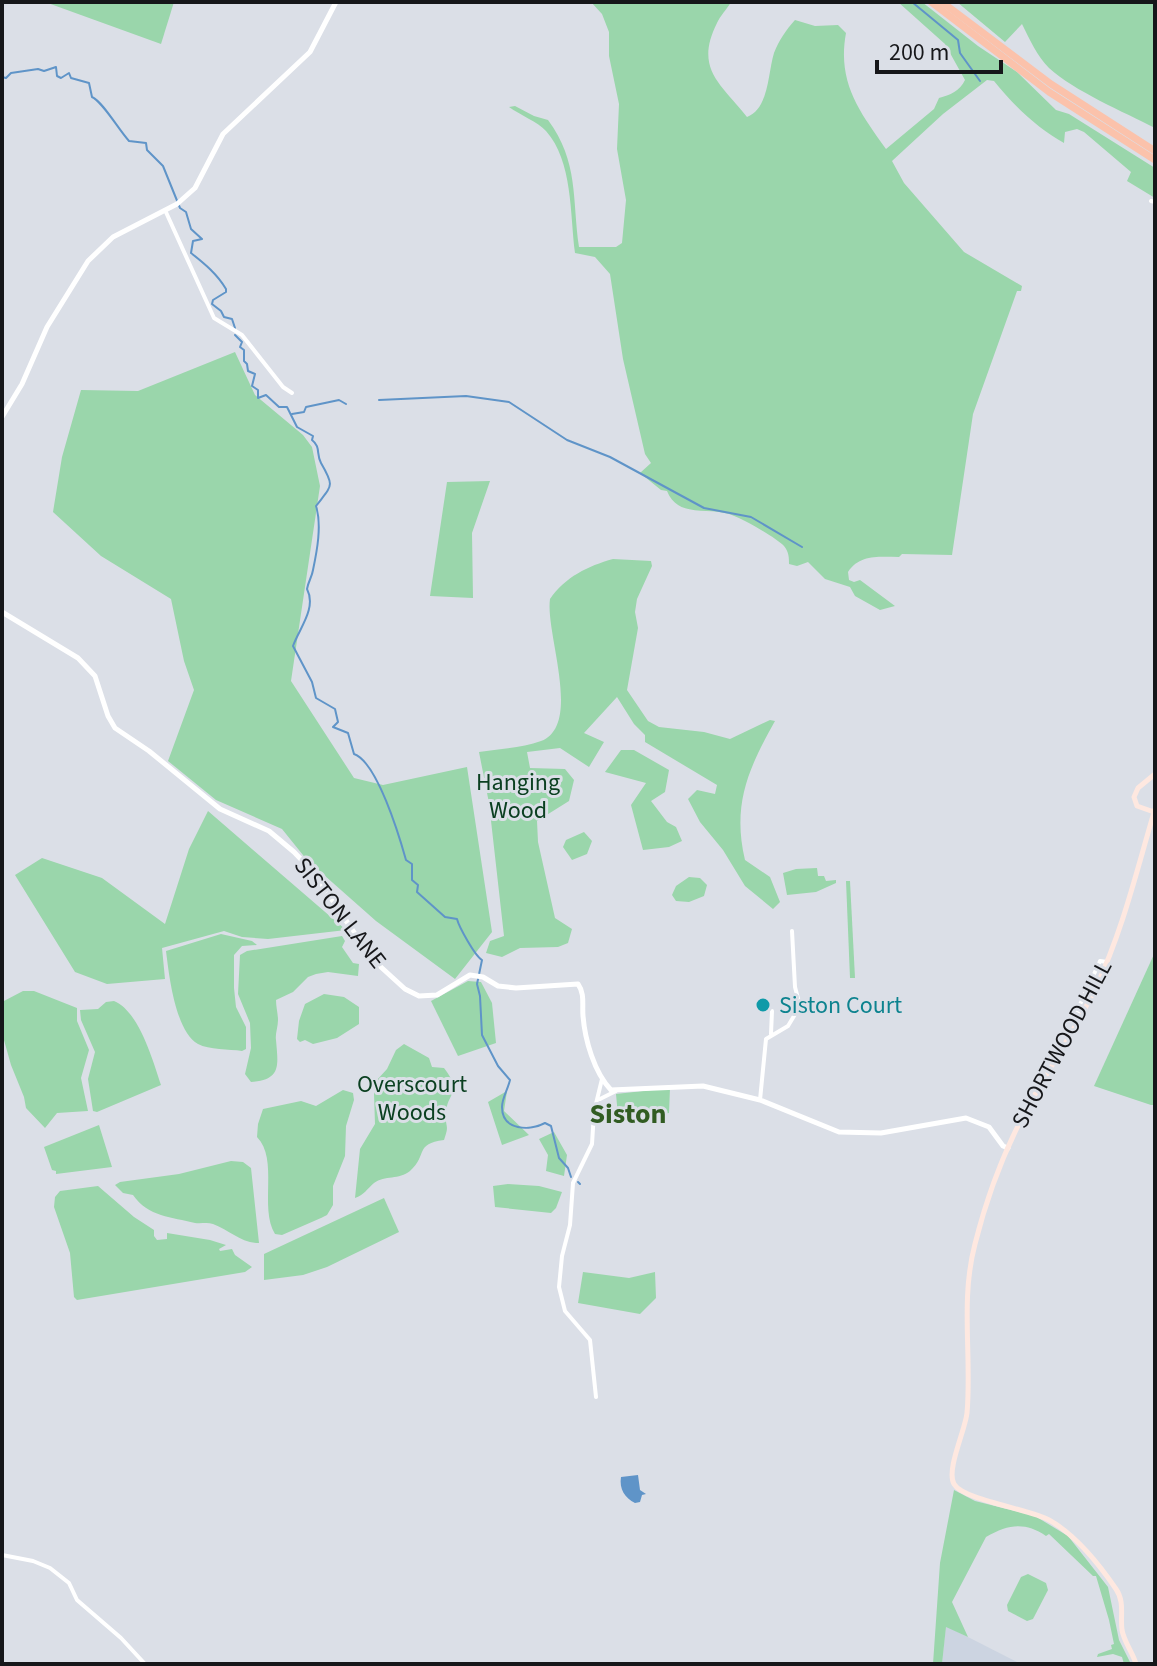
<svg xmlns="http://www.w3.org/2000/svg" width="1157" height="1666" font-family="'Source Sans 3',sans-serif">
<rect width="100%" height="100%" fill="#dbdfe7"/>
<polygon fill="#ccd4e1" points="946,1626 968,1637 1021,1664 942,1664"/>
<g fill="#9ad6ab">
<polygon points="45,2 174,2 161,44"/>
<path d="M591 2H731C727 9 720 16 717 23 694 69 721 84 747 117 769 109 768 72 774 53 779 40 786 30 795 20L815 26 838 25 846 33C837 82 859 111 886 149L934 109 939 98C950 95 960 91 965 80L945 44 898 2H922L978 46 1017 72 1056 110 1069 114 1155 168V198L1127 181 1131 172 1084 132 1077 129 1065 132 1064 143C1038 129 1013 105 994 81L987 80 943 114 892 161 904 183 964 252 1022 286 1021 291H1017L973 414 952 555 902 554 899 557C879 557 860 554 848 572L849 580 854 582 860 580 895 606 880 610 855 596 850 587 825 579 808 562 797 566 789 564C789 558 789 552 784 546 777 538 740 517 729 514 706 507 678 518 667 491L661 490 640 473 651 463 645 454 623 359 610 274 595 257 575 253C570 215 573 161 546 131 538 122 520 115 509 107L515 106 534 116 548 120C579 162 572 199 579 247H616L622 243 626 200 617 149 619 104 609 56V32L602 14Z"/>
<path d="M957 2H1155V128C1124 112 1074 91 1049 68 1037 56 1030 40 1022 24L1005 42Z"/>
<polygon points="235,352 255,395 303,435 312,447 320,486 291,681 354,778 383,785 467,767 492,932 455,979 376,921 307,860 282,829 216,800 168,761 194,690 184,661 171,599 101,556 53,512 62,457 81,390 138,391"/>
<polygon points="490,481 472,533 473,598 430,596 447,482"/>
<path d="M613 559 651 561 652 566 637 599 635 612 638 628 627 690 648 721 659 727 704 732 730 739 770 720 775 721C748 769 732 805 745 860L770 877 780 902 773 909 745 886 723 850 700 822 688 799 697 790 715 794 717 785 645 742V735L634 724 617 697 584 733 604 742 589 767 560 748 527 752 530 768 565 769 574 780 569 801 537 821 538 842 555 918 572 929 568 943 558 947 520 948 502 957 486 953 490 941 504 936 489 803 479 752C499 749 522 748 541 741 583 725 545 633 550 599 565 577 588 566 613 559Z"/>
<polygon points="621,750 634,750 669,770 665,792 651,801 667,822 676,827 682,841 669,847 643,850 631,805 646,783 605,772"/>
<polygon points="208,811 346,930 268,939 242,937 224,931 162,948 165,979 107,984 75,972 15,875 42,858 102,878 165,924 189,849"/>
<polygon points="584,832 592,841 587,854 572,860 563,847 566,840"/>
<polygon points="817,868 818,876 824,876 826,881 836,880 836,883 816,892 787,895 783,873 796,869"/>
<polygon points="689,877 700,878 707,885 704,896 689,902 676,901 672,895 676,886"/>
<polygon points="846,881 850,881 855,978 850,978"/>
<path d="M221 934 252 941 257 945 242 946 234 955V988L236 1007 246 1027V1049L242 1051C229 1049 209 1050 198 1044 175 1031 169 974 166 951Z"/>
<path d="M342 936 345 941 342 947 353 963 359 964 358 976 328 972 316 974 308 977 293 992 276 1000C276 1007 278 1014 278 1020 278 1027 275 1034 276 1040 278 1065 282 1080 251 1082L245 1074 251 1048 250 1023 238 994 240 955 247 951Z"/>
<polygon points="1155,952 1155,1105 1151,1105 1094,1086"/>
<polygon points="468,981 481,982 492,1003 496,1043 458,1056 431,1001"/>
<polygon points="23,991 34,991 77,1008 77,1021 89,1050 81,1078 88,1111 57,1113 45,1128 26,1108 24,1097 11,1065 2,1033 2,1002"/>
<polygon points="324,994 344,997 359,1007 359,1024 337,1038 313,1044 305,1040 300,1042 297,1039 299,1021 305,1004"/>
<path d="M114 1001C139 1011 153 1061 161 1085L97 1112 93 1111 88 1079 95 1052 81 1020 80 1010 98 1009 106 1002Z"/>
<path d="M404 1044 429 1058 432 1067 444 1068C464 1094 446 1092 446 1115 445 1128 450 1124 444 1140 414 1144 428 1155 410 1171 399 1180 385 1175 374 1183 367 1189 364 1195 355 1198L360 1149 375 1124 374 1094 376 1081 387 1069 396 1050Z"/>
<polygon points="670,1088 669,1113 631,1120 629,1115 618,1116 616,1094"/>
<path d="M343 1090 353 1093 354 1100 346 1126 345 1156 333 1186V1205L327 1215 321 1218 282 1235 275 1234C259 1208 279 1159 257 1137L258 1124 263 1109 301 1101 316 1106Z"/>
<polygon points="507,1091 504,1111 529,1135 502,1145 488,1102"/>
<polygon points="99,1125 112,1167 56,1174 56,1171 52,1170 44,1147"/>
<polygon points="554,1132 567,1155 564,1176 546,1171 548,1155 539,1139"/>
<path d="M231 1161 243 1162 251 1168 259 1243C240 1243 230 1230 213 1224 207 1222 201 1224 195 1223 172 1217 148 1217 133 1195L123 1193 115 1185 120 1182 179 1174Z"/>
<polygon points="508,1184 539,1186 562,1192 556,1208 551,1213 495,1207 493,1186"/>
<polygon points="98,1186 134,1217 154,1230 154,1236 157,1240 167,1239 167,1233 210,1240 226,1245 219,1249 220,1251 232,1249 235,1255 252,1267 245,1272 77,1300 74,1297 70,1253 54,1207 55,1197 60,1191"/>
<polygon points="384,1198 399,1232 327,1267 303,1275 264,1280 264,1254"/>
<polygon points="583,1272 629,1278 655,1272 656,1298 640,1314 578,1303"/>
<path d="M954 1490 975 1501 1035 1516 1068 1536 1108 1587 1119 1640 1131 1664H1124L1122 1657 1113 1654 1097 1657 1098 1654 1112 1649 1111 1645 1114 1644 1109 1620 1096 1576H1093L1049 1534 1046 1536C1025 1522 1009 1524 986 1537L952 1602 968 1637 946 1627 942 1664H933L940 1563Z"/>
<polygon points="1028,1574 1046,1583 1048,1590 1033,1619 1027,1621 1008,1611 1007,1605 1021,1577"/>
</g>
<path fill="#5f94c8" d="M638 1475 640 1490 646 1494 642 1495 640 1502 635 1503C625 1498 619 1489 621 1477Z"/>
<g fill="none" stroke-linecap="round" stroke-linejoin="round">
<g stroke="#5f94c8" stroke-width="2">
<polyline points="912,2 958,40 960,53 980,81"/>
<path d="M2 77 6 78 11 73 38 69 44 71 56 67 57 76 61 78 69 73 71 78 89 83 92 97C103 102 118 129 129 141L146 143 147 150 163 166 180 208 186 212 191 229 202 239 193 241 191 253C205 264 217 274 226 289V292L213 300 212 304 221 311 224 317 232 319 235 328"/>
<path d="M235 335 242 342 240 347 244 350V361L247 364 248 371 255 374 252 386 258 390V398L266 395 279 407H287L297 427 313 436 312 440C321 447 316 454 321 463 335 487 332 485 316 506 322 525 317 551 313 570 312 577 308 582 307 589 317 608 299 629 293 646L312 682 316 698 335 709 338 722 333 727 348 733 354 754C377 762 399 835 406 860L412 864V880L418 885 417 892 445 917 457 919C459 927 475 956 482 960L477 984 480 996 482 1035 498 1066 510 1080C508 1089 502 1098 502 1107 502 1131 530 1131 545 1123L551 1126 559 1158 568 1168 571 1177"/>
<polyline points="379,400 466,396 509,402 567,440 610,457 704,508 751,517 802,547"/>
<polyline points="292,414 304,412 306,407 339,400 346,404"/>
<polyline points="578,1182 580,1184"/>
</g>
<g stroke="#fff" stroke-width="4">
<polyline points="1151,201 1155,202"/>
<polyline points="165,210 214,318 242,335 283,387 292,393"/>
<polyline points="1080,1016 1077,1011 1100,961 1107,962"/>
<polyline points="771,1034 772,1011"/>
<polyline points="600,1099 616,1091"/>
<polyline points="760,1100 766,1039 788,1026 800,1006 795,987 792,931"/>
<polyline points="596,1397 590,1340 565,1311 559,1287 562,1256 570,1225 573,1183 592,1144 594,1112 602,1079"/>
<polyline points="2,1555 33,1561 50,1568 69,1583 77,1600 121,1638 145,1664"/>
</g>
<g stroke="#fff" stroke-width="5">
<polyline points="2,417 22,384 47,327 88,261 113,237 177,204 195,188 223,134 310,52 336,2"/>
<path d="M2 612 78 658 95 676 108 716 115 728 149 751 220 809 269 831 294 852 315 874 371 958 405 989 419 996 437 995 470 975 483 977 498 986 516 988 578 984C585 994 582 1004 583 1016 585 1040 594 1072 611 1090L703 1086 760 1100 839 1132 881 1133 966 1118 989 1127 1003 1146 1008 1148"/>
</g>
<g stroke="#fee8e0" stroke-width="5">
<polyline points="1154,812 1137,806 1134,797 1138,788 1155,774"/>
<path d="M1136 1664C1133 1653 1124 1642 1122 1630 1120 1616 1125 1602 1116 1589 1099 1564 1076 1535 1049 1520 1029 1509 963 1500 954 1484 946 1470 965 1431 967 1413 972 1357 960 1300 975 1244 986 1200 1003 1154 1024 1114 1047 1071 1075 1031 1096 987 1123 930 1137 869 1155 809"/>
</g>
<g stroke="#fbc2ab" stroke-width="7">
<polyline points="931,2 1049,92 1155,160"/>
<polyline points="942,2 1051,84 1155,151"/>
</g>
</g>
<circle fill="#0f9aa8" stroke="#dbdfe7" stroke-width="3" cx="763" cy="1005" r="8"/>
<g text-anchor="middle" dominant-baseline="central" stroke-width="6" stroke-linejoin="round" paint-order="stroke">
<g font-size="24" fill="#0b4021" stroke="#dbdfe7">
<text x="518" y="782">Hanging<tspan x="518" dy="28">Wood</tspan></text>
<text x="412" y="1084">Overscourt<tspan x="412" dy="28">Woods</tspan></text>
</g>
<g font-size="24" fill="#16171a" stroke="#dbdfe7">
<text transform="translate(340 913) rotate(52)">SISTON LANE</text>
<text transform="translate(1062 1044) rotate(-62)">SHORTWOOD HILL</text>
</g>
<g font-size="24" fill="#0d838f" stroke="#dbdfe7" text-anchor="start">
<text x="779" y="1005">Siston Court</text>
</g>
<g font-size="28" font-weight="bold" fill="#315c22" stroke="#dbdfe7">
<text x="628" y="1114">Siston</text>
</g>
</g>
<rect width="1157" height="1666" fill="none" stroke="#16171a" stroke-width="8"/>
<path d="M877 60v12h124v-12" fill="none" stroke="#16171a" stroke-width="4"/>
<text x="889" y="60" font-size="24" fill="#16171a" stroke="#dbdfe7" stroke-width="6" paint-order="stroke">200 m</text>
</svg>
